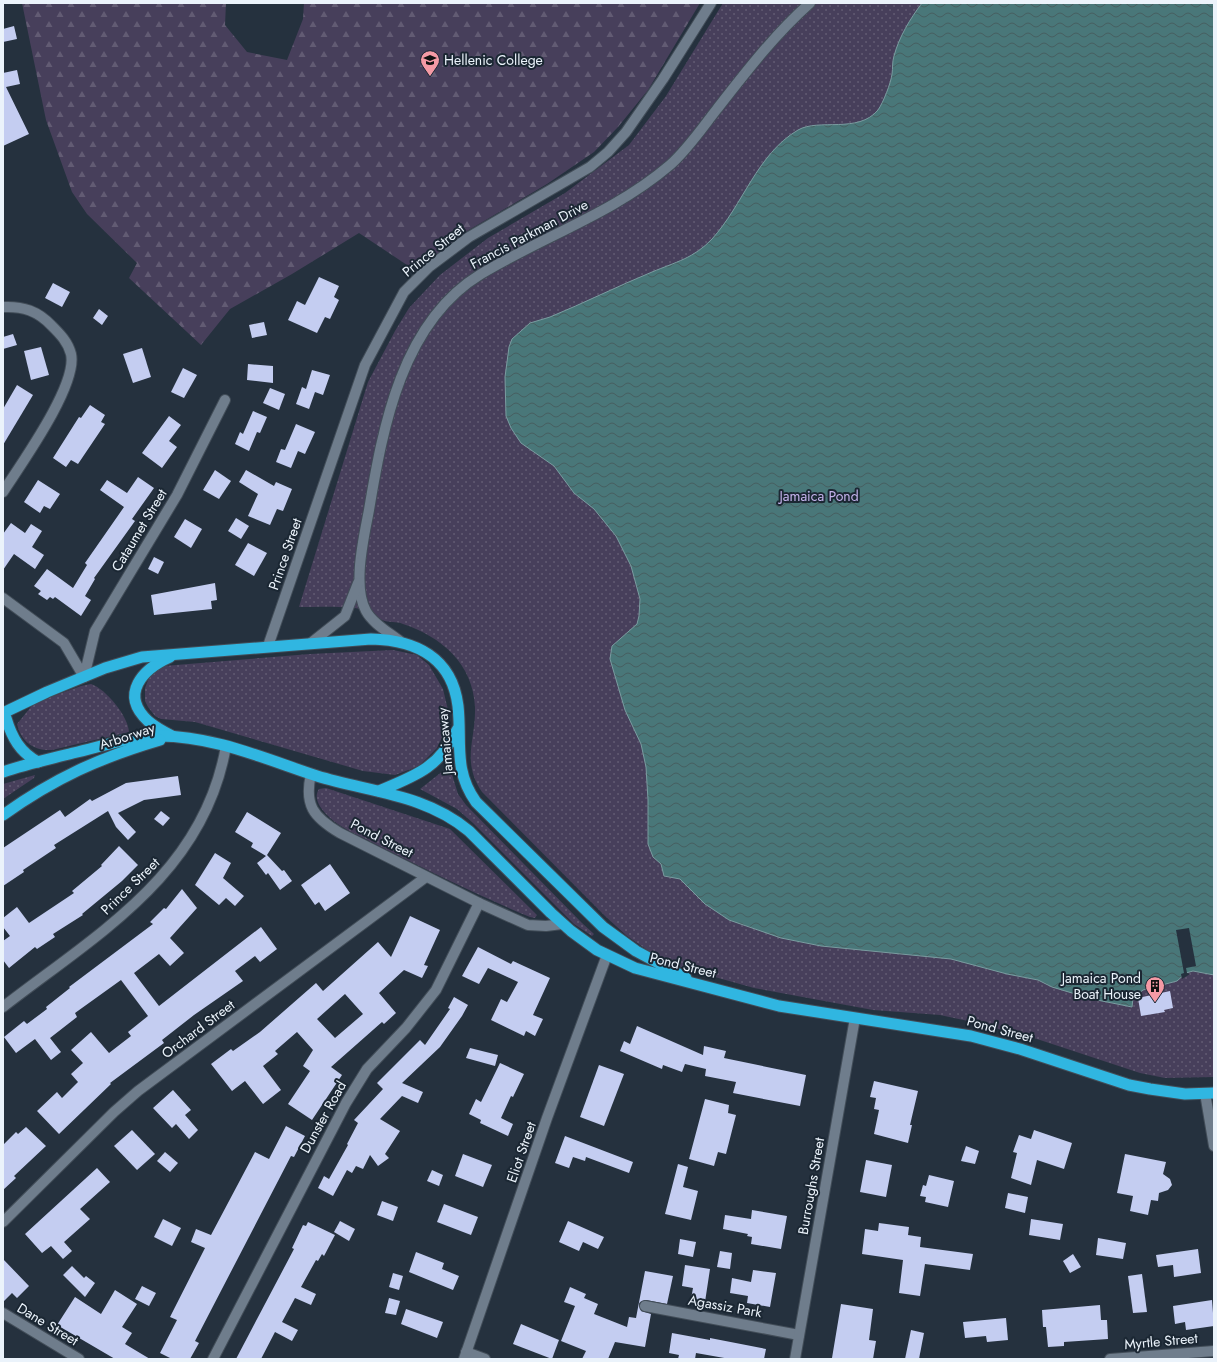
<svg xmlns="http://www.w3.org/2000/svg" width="1217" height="1362" font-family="Jost,sans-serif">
<defs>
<pattern id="green-dots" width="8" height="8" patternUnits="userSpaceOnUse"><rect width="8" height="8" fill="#473f5b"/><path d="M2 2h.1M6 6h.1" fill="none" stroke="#625b73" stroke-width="1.8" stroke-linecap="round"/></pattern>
<pattern id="forest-firs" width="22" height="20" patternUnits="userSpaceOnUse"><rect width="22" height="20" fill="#473f5b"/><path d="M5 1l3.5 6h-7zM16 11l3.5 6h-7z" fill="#625b73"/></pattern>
<pattern id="water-waves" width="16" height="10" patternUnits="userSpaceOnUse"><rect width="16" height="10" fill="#497779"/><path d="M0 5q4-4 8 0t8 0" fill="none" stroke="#475e60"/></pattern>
</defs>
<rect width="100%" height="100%" fill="#25313e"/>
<g fill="url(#green-dots)">
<path d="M723 3H1214V1077L1165 1078 1140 1073 1037 1039 968 1021 940 1015 873 1010 754 988 690 970 662 960 627 936 605 916 482 792C461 761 476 740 475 707 473 664 442 637 403 624 396 621 389 623 382 620 377 618 375 612 371 611 348 605 322 607 299 607L368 382 395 331 409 308 440 275 488 238 565 193 629 145 666 96Z"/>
<polygon points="393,650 417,655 429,665 443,689 448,710 445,731 437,748 419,766 395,775 363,771 195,722 161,719 155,716 148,707 145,701 145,688 150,675 164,666 310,654"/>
<path d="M91 684C106 689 128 716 129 732L52 750C34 751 21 742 17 724L34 703 81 686Z"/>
<polygon points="448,767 450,768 458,794 466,805 582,923 594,934 592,936 574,924 473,823 457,809 420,789"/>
<polygon points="35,775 34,778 3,799 3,784"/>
<path d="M326 788 450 829 537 915 535 918 530 917C479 896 429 871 379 846 363 837 340 829 327 815 320 808 313 798 319 789Z"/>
</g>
<polygon fill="url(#forest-firs)" points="22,3 226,3 225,25 247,52 287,60 303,19 304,3 700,3 648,90 618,127 594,152 547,184 467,231 416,271 359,233 292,274 230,309 201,345 129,278 137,263 87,214 72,192 46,120"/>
<path fill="url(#water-waves)" stroke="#7a9ca0" d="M922 3H1214V975L1193 971 1186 973 1177 981 1143 990 1133 998 1132 1007 1092 999 1052 987 1038 980 1007 974 951 959 821 946 781 938 729 920 705 904 680 879 664 876 661 864 653 857 648 844V800L646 767 641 744 625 710 610 659 612 646 637 624 639 616 640 599 631 566 616 536 594 509 574 493 554 466 521 443 511 428 506 416 505 377 509 347 512 339 530 323 550 317C584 303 618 286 652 272 676 262 694 258 712 239 743 205 757 154 798 130 819 118 858 134 878 110 883 103 891 83 892 74 893 68 892 62 894 56 899 37 910 19 922 3Z"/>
<polygon fill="#25313e" points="1189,928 1196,966 1186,968 1187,973 1190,974 1182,979 1181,974 1184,973 1176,930"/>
<g fill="#c4cdf1" fill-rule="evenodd">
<polygon points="14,26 17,39 3,42 3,29"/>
<polygon points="17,70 20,84 6,87 29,134 3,146 3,73"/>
<polygon points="319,277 339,286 334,297 339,300 330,319 325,317 317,333 288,320 297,301 305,305"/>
<polygon points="53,283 70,292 62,307 45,298"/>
<polygon points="99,309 108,316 102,325 93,318"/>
<polygon points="264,322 267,335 252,338 249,325"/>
<polygon points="13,334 17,345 3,349 3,337"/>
<polygon points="41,347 49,375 31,380 24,351"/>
<polygon points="142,348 151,377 133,383 123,354"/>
<polygon points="248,364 273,366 273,383 247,380"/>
<polygon points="183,368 197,375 184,398 171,392"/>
<polygon points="312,370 330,375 323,395 315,392 309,409 296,404 302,387 306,389"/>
<polygon points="17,385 33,395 3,445 3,409"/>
<polygon points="270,388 285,394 279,410 263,403"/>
<polygon points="90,405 105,415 101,422 105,424 78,464 71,460 66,467 53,458 79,417 81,418"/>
<polygon points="253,411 267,417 260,433 257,432 249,451 235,444 240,432 243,434"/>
<polygon points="169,416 181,425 169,441 177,447 162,468 142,453"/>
<polygon points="296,424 315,432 305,454 298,451 291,468 276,462 281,449 285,450"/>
<polygon points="215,470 231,481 219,499 203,490"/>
<polygon points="246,470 274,486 276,482 292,489 283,511 277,509 270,525 248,516 258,494 239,482"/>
<polygon points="138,477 154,488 132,519 135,521 94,578 95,579 85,596 91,600 81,616 55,597 53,599 50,597 47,600 38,594 41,591 34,586 47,569 73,588 87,565 85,563 124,507 100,490 107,480 127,493"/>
<polygon points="38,480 60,494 50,509 44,506 40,513 24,502"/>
<polygon points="236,518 249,526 241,539 228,531"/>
<polygon points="185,519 202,529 191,548 174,537"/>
<polygon points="11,523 25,533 31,524 42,531 32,547 44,555 35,569 14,554 3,570 3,534"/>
<polygon points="248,543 267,553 254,576 235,565"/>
<polygon points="154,557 164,562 158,574 148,569"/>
<polygon points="215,583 217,600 211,601 212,609 154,615 151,595"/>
<polygon points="178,776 181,795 144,800 118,813 136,832 128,840 116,827 108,811 54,845 56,848 23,870 24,872 3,886 3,848 60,810 65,817 90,799 92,801 126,783"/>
<polygon points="161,811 170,818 163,826 154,819"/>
<polygon points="247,812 281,833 267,855 282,871 284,870 292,881 280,890 268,873 266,875 257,863 266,856 251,847 253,843 235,832"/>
<polygon points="119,846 138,865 122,881 82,914 83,915 53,934 55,937 37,949 35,947 9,968 3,960 3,941 10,936 3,927 3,918 17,907 29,923 74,893 72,891 102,866 101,865"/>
<polygon points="215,853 231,863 223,878 244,896 235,906 226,898 219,905 195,885"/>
<polygon points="330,864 350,893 325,911 319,902 315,905 301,885"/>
<polygon points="182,889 197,908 170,938 184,953 170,966 159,954 134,973 159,1006 261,927 277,949 260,962 255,956 235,971 243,981 194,1015 162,1040 164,1043 110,1083 111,1084 59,1134 37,1111 57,1092 62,1098 78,1082 71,1074 83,1063 71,1050 91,1032 109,1053 131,1036 128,1032 148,1016 121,980 75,1013 77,1017 50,1038 61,1052 51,1060 35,1039 16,1053 4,1037 24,1021 27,1024 47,1009 46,1007 70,988 69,987 153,924 150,922 164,908 166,909"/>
<path d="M410 916 440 930 424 965 428 966 422 978 404 970 379 993 396 1013 384 1024 382 1022 331 1067 342 1075 312 1120 288 1104 310 1071 303 1066 313 1050 297 1032 275 1051 278 1054 263 1066 281 1090 263 1104 245 1081 232 1091 211 1064 231 1049 233 1051 260 1032 316 983 323 991 378 942 391 957ZM345 994 363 1014 335 1038 317 1019Z"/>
<polygon points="478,947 511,964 513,961 550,978 533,1015 543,1019 535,1036 526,1031 524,1036 491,1020 501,999 507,1002 518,982 488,968 479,984 462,976"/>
<polygon points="1170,991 1173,1008 1164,1010 1165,1012 1141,1016 1138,998"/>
<polygon points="454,997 468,1005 462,1016 440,1047 402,1083 423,1092 418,1103 402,1096 380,1119 400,1131 385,1154 389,1158 378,1166 370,1155 363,1169 356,1166 352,1173 347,1170 333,1196 318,1188 324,1176 329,1179 348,1145 347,1144 358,1123 354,1120 383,1089 377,1083 420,1040 425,1045 450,1009 448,1008"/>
<polygon points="637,1026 703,1055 704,1046 726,1051 724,1058 806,1075 800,1106 733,1093 736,1082 705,1076 706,1069 685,1064 682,1072 663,1065 662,1069 620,1051 624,1041 630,1044"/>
<polygon points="470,1048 498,1055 495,1066 466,1058"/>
<polygon points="500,1063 524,1074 513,1097 511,1096 501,1118 513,1124 508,1136 480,1123 481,1120 469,1114 476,1099 481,1102"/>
<polygon points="599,1065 624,1074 604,1126 580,1117"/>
<polygon points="874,1081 918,1091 910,1125 912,1125 908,1143 874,1134 879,1110 874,1109 876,1098 870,1097"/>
<polygon points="173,1090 191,1110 185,1115 198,1130 189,1139 176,1124 172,1128 153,1108"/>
<polygon points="705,1099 729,1105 728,1113 736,1115 726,1154 718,1152 714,1166 689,1159"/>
<polygon points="286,1126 305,1136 294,1157 291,1156 209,1314 195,1341 199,1343 190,1359 172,1359 160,1353 177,1320 170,1317 205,1248 191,1242 196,1229 211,1235 255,1152 269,1159"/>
<polygon points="26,1127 46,1146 14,1176 16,1178 3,1190 3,1145 16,1132 18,1134"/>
<polygon points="132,1130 155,1154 137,1170 114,1146"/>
<polygon points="1034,1130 1072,1143 1064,1169 1037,1160 1031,1185 1011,1178 1017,1153 1013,1152 1019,1135 1031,1139"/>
<polygon points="565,1136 633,1162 629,1173 586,1157 585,1161 573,1157 569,1168 555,1163"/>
<polygon points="966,1146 979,1151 975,1164 961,1161"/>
<polygon points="165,1152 178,1163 170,1172 157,1161"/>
<polygon points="463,1154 492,1165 483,1187 455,1176"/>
<polygon points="1125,1154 1166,1162 1163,1174 1170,1179 1172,1185 1168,1190 1159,1193 1158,1201 1151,1200 1148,1215 1130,1211 1133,1196 1117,1193"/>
<polygon points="866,1160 892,1165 886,1197 860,1192"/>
<polygon points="678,1164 688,1167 683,1187 698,1191 691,1220 665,1214"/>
<polygon points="97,1168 110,1182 80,1209 90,1219 64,1242 72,1251 63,1259 51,1246 42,1253 25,1234"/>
<polygon points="432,1170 443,1175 439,1186 427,1181"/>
<polygon points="929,1175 954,1181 948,1207 925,1202 926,1197 920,1196 923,1185 926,1186"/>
<polygon points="1008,1193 1028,1197 1025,1213 1005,1208"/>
<polygon points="382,1201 398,1207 393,1221 377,1215"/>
<polygon points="444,1204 478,1217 471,1235 437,1222"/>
<polygon points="752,1210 787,1216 781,1249 751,1244 752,1237 747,1236 748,1234 723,1229 725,1215 751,1219"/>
<polygon points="163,1219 181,1228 172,1246 154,1237"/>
<polygon points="1031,1219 1063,1224 1060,1240 1029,1235"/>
<polygon points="340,1221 355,1229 349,1241 334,1232"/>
<polygon points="568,1221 604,1237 598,1249 583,1242 579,1251 559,1242"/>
<polygon points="308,1222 335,1235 324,1256 322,1254 318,1261 316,1260 301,1287 316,1294 311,1305 295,1298 282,1322 298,1330 292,1341 275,1332 261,1359 236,1359 294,1249 292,1248 303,1225 306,1226"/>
<polygon points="879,1223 909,1227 908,1235 921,1237 920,1247 973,1254 970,1270 925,1264 920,1296 899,1293 903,1260 862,1254 865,1229 878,1231"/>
<polygon points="1098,1238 1126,1243 1123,1259 1096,1255"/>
<polygon points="680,1239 696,1242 693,1257 678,1254"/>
<polygon points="1198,1249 1201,1273 1174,1277 1173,1265 1158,1267 1156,1255"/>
<polygon points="720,1251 732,1253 730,1269 717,1267"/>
<polygon points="416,1252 444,1263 442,1269 459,1276 453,1290 409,1272"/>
<polygon points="1073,1254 1081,1267 1070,1273 1063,1261"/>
<polygon points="3,1259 29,1286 17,1298 12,1293 3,1302"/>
<polygon points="685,1265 710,1269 705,1302 691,1299 693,1288 682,1286"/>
<polygon points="72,1266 84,1278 86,1276 95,1283 85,1297 63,1275"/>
<polygon points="753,1270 776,1273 770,1307 747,1303 748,1296 730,1293 732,1278 751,1282"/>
<polygon points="645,1271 673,1276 667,1304 646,1300 640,1302 639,1304 641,1311 651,1314 645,1347 615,1342 608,1359 582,1359 586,1351 561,1341 575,1306 564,1302 570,1287 586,1294 584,1298 598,1304 594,1314 627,1327 629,1317 636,1318"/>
<polygon points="393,1273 403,1276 399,1290 389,1287"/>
<polygon points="1142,1274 1147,1312 1133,1313 1128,1276"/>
<polygon points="142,1286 156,1293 149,1306 135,1299"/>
<polygon points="115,1290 137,1304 122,1327 132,1333 125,1344 150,1359 115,1359 57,1325 75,1297 101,1314"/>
<polygon points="389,1298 400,1301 396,1315 385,1313"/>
<polygon points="1212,1300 1214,1326 1186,1330 1185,1322 1175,1324 1173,1306"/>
<polygon points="841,1304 873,1309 869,1340 876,1341 873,1359 832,1358"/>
<polygon points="1100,1305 1101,1320 1107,1320 1108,1339 1064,1342 1064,1346 1048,1347 1046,1327 1043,1327 1042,1310"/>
<polygon points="406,1309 443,1322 437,1338 401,1324"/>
<polygon points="1006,1318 1008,1340 987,1342 986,1336 965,1338 963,1322"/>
<polygon points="521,1324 559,1340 552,1359 513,1344"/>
<polygon points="911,1330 924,1333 919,1359 905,1359"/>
<polygon points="672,1333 710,1340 710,1338 766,1349 764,1359 730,1359 696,1353 695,1359 678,1359 679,1355 669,1353"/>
</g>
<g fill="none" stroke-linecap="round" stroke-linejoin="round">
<defs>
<g id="minor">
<path d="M3 307C23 306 38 311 52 326 60 334 68 342 71 354 78 385 21 464 3 492"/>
<polyline points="84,677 95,631 177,495 225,400"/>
<path d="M311 774C304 805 313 817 340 833L479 903 528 925 546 926 562 924"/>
<path d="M3 1007C97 934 204 874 226 746"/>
<polyline points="3,1222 114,1112 138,1091 426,877"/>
<polyline points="645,1306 799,1335"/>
<polyline points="3,1313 79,1359"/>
<polyline points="466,1352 485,1359"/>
<polyline points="213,1359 346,1103 367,1069 406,1028 436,990 479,903"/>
<polyline points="464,1359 547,1118 607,955"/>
<polyline points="795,1359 855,1018"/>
<polyline points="1110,1359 1214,1351"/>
</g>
<g id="tertiary">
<polyline points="3,598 64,643 84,677"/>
<polyline points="1205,1093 1214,1146"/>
</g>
<g id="secondary">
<path d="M401 642C390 633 373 624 366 611 352 586 364 537 369 510 383 426 402 322 481 274 544 236 614 213 670 165 688 149 702 128 717 109 745 73 775 34 810 3"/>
<polyline points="311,643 345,616 358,583"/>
<polyline points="268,646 365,365 404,292 429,267 469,237 590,167 608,152 626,132 663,79 711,3"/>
</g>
<g id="trunk">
<path d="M170 657C143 669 119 694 148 721 155 727 164 732 172 736"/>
<path d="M3 713 47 692 105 668 142 657 371 639C415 640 452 657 458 706 462 742 453 770 476 802L603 927 636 951 686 978"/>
<path d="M6 718C12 738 20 752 38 762"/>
<path d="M3 772C26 764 50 759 73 753 100 747 128 737 156 736 212 735 265 759 317 776 369 792 425 794 469 831L551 913 571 931 597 950 635 968 779 1006 971 1036 1020 1049 1129 1085 1150 1089 1185 1094 1214 1093"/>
<path d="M379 791C415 776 439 768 457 730"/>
<path d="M3 815C55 778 99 758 160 740"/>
</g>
</defs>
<use href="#minor" stroke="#424d58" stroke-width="12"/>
<use href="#tertiary" stroke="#424d58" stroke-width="12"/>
<use href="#secondary" stroke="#424d58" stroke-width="12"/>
<use href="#trunk" stroke="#424d58" stroke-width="13"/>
<use href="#minor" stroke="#6f7d8c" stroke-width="10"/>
<use href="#tertiary" stroke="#6f7d8c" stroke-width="10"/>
<use href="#secondary" stroke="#6f7d8c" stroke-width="10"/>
<use href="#trunk" stroke="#30b6e1" stroke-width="11"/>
</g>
<defs>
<symbol id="university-pin" viewBox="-11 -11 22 30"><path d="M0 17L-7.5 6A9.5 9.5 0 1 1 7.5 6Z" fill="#f49aa5" stroke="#1b2733"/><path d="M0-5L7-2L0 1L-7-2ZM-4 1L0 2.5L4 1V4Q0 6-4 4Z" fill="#111"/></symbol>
<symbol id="building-pin" viewBox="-11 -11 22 30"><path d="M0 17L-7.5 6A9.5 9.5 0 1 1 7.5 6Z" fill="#f49aa5" stroke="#1b2733"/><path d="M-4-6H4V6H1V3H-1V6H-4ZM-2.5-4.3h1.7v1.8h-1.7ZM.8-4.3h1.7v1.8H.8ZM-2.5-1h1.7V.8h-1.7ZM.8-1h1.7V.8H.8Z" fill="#111"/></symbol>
</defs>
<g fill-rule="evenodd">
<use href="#university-pin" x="419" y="49" width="22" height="30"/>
<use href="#building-pin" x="1144" y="975" width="22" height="30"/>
</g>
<g text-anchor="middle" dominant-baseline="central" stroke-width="4" stroke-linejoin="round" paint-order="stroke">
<g font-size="14" fill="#ebf3fb" stroke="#1b2733" text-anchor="start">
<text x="444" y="60">Hellenic College</text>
<text x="1141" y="978" text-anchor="end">Jamaica Pond<tspan x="1141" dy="16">Boat House</tspan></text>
</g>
<g font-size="14" fill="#ebf3fb" stroke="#1b2733">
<text transform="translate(529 234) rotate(-28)">Francis Parkman Drive</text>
<text transform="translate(433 250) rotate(-39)">Prince Street</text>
<text transform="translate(139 530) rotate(-59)">Cataumet Street</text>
<text transform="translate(285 554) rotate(-71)">Prince Street</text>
<text transform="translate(127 736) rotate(-18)">Arborway</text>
<text transform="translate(445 741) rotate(-95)">Jamaicaway</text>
<text transform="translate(382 838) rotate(27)">Pond Street</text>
<text transform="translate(130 886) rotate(-44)">Prince Street</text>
<text transform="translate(683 965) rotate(14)">Pond Street</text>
<text transform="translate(198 1029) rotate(-37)">Orchard Street</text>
<text transform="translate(1000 1029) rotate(15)">Pond Street</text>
<text transform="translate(323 1117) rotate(-61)">Dunster Road</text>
<text transform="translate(521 1152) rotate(-71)">Eliot Street</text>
<text transform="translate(811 1186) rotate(-80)">Burroughs Street</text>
<text transform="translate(725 1306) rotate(10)">Agassiz Park</text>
<text transform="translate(48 1324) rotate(31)">Dane Street</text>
<text transform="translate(1161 1341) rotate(-5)">Myrtle Street</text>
</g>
<g font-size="14" fill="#c4b3ec" stroke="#1b2733">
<text x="819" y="496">Jamaica Pond</text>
</g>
</g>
<rect width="1217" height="1362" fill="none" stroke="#ebf3fb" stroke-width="8"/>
</svg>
